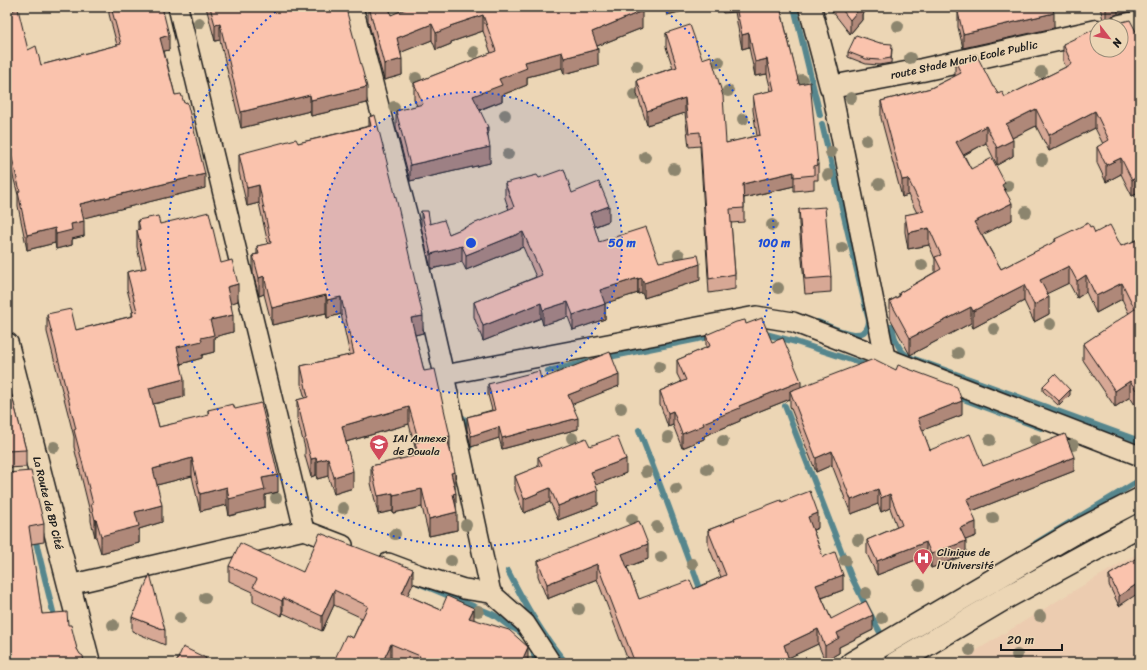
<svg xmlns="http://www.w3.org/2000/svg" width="1147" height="670" font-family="Sriracha,sans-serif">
<rect width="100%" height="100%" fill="#ecd6b5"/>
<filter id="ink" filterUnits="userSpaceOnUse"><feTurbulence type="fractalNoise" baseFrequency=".025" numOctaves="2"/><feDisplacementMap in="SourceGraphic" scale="8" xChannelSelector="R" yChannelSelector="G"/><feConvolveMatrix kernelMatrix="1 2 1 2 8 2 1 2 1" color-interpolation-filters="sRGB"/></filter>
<g filter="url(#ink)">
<polygon fill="#ecccb0" points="1140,552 1140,663 956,663 1072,592"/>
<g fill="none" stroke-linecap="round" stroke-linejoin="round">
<g stroke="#56868d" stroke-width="6">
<polyline points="794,7 820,115"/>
<path d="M818 322C832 327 867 347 869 321L822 124"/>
<path d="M892 326C894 338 898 351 909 357L1140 441"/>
<polyline points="762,333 796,342 869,366"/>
<polyline points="604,358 713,336"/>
<polyline points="548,371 588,362"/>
<polyline points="955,396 1041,428"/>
<polyline points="785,406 851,576 869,612 882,636"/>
<polyline points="463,418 470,446"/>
<polyline points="639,430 665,498"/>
<polyline points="667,502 691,567"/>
<polyline points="35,538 55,620"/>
<polyline points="1036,543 1140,480"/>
<polyline points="693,569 702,594"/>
<path d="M508 571C525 604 542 635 566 663"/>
<path d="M418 583 492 614C498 617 503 622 509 626 514 629 519 630 523 635"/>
<polyline points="532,647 536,663"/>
<polyline points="838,663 848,656"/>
</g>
<defs>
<g id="minor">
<polyline points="178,7 304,530"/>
<polyline points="353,7 408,217 444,375 491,593"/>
<polyline points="831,87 885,357"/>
<polyline points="444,375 756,316 793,322 1140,456"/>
<polyline points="388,563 420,575 464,589 491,593 525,623 551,663"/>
<polyline points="69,585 304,530 343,545"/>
</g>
<g id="tertiary">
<polyline points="810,7 831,87 922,70 1097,31"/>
<polyline points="1120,26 1140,22"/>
<polyline points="7,344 89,663"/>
</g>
<g id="secondary">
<polyline points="852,663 1070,535 1140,499"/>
<polyline points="896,663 1009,596 1140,525"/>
</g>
</defs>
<use href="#minor" stroke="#1c1c1c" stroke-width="22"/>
<use href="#tertiary" stroke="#1c1c1c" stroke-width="25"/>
<use href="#secondary" stroke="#1c1c1c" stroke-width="25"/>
<use href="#minor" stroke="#ecd6b5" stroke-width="19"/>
<use href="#tertiary" stroke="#ecd6b5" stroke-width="22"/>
<use href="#secondary" stroke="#ecd6b5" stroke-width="22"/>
</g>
<g fill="#8c856e">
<circle cx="199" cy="23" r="6"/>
<circle cx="898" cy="26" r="6"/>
<circle cx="474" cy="52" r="6"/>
<circle cx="910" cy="58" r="6"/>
<circle cx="719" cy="62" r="6"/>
<circle cx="637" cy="66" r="6"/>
<circle cx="1041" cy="72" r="6"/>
<circle cx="416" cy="78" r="6"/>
<circle cx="802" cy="80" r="6"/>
<circle cx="728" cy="91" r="6"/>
<circle cx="634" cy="95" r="6"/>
<circle cx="851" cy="98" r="6"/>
<circle cx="394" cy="107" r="6"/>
<circle cx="505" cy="115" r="6"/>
<circle cx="743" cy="119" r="6"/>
<circle cx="866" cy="140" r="6"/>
<circle cx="831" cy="152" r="6"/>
<circle cx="508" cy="154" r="6"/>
<circle cx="645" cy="157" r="6"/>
<circle cx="1042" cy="160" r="6"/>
<circle cx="674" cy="169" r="6"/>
<circle cx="828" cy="175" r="6"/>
<circle cx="879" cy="184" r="6"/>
<circle cx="1008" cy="186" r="6"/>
<circle cx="1026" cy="212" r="6"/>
<circle cx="772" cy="225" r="6"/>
<circle cx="842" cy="248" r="6"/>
<circle cx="679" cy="255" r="6"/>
<circle cx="922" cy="265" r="6"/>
<circle cx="778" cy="288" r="6"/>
<circle cx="1050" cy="324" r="6"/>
<circle cx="994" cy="329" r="6"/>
<circle cx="958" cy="353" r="6"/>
<circle cx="659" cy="367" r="6"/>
<circle cx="621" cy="408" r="6"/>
<circle cx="668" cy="437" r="6"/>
<circle cx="572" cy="438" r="6"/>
<circle cx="990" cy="440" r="6"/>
<circle cx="1035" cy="440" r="6"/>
<circle cx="723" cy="441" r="6"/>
<circle cx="1073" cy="445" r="6"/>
<circle cx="54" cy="447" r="6"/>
<circle cx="707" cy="469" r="6"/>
<circle cx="646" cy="472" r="6"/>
<circle cx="676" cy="489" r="6"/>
<circle cx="276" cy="498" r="6"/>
<circle cx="343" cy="508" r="6"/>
<circle cx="993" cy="518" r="6"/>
<circle cx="632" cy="519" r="6"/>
<circle cx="466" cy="525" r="6"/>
<circle cx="657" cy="527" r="6"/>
<circle cx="395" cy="534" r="6"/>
<circle cx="858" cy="540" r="6"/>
<circle cx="661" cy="557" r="6"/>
<circle cx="845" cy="560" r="6"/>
<circle cx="451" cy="561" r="6"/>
<circle cx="692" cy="564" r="6"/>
<circle cx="919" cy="585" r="6"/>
<circle cx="866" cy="593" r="6"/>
<circle cx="205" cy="598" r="6"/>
<circle cx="579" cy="609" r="6"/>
<circle cx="478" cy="611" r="6"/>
<circle cx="1040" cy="616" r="6"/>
<circle cx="180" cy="618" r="6"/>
<circle cx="882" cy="618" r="6"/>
<circle cx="113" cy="625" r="6"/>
<circle cx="970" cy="650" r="6"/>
<circle cx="1017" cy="655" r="6"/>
</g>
<g fill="#d7a895" stroke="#1c1c1c">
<polygon points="109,7 162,7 169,50 164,51 175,95 205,188 83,218 84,236 72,239 72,245 56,249 55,243 27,250 18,206 18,195 7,153 7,12 28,50 41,65 117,45 109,14"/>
<polygon points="206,7 334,7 367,103 311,116 310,111 241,128 220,40 215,41"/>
<polygon points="368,7 389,7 391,15 608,10 642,28 597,46 598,65 564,74 562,68 527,77 527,85 502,95 502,101 480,110 488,140 490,163 410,181 396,127 396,111 417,106 414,99 414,83 491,53 483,31 451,42 451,44 436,50 432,40 401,52 402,75 384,80 368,21"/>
<polygon points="664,7 691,7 679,12 667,15"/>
<polygon points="720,7 789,7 789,8 781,10 818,165 818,180 814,180 814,189 794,191 794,186 744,198 744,222 731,223 735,274 735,289 709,293 700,146 689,147 685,113 647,125 637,94 637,80 673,68 666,47 666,33 726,143 757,136 753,110 753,95 771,91 767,74 755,76 749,47 742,49 735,12 723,13"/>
<polygon points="829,7 868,7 868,9 862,14 862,20 850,34"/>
<polygon points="966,7 1052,7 1054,28 963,48 958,27 958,12 967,10"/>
<polygon points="1100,7 1140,7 1140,10 1118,14 1112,16 1108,22 1106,22 1103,20"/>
<polygon points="1140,39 1140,194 1139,193 1132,196 1121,174 1106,182 1097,163 1097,147 1103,144 1095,128 1049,151 1036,126 1012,138 1013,156 997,165 986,143 964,155 971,169 1005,189 1012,220 982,235 1001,269 1055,242 1055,239 1090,227 1095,233 1121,246 1140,239 1140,413 1130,397 1115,407 1083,360 1083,344 1129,314 1122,299 1096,313 1086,292 1077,298 1069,283 1047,293 1049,314 1034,322 1024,301 973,328 971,323 910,355 890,318 890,301 899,296 899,293 935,272 935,259 929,245 908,249 905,232 905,215 917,213 908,195 902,197 881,118 881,101 931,88 955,76 955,61 993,87 998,94 1005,97 1066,67 1063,61 1063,44"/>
<polygon points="880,43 892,49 891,63 879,65 866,64 848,57 848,52"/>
<polygon points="369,117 423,333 415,335 424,371 450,449 455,489 457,530 429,536 422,507 393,513 393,511 378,514 371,483 371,466 415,456 415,447 409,424 346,442 353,488 334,494 328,476 317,479 316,475 311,477 305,456 305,448 297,418 297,400 305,398 301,384 301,366 350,355 341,314 327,318 326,313 272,325 264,294 259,296 253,273 253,255 257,254 257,246 268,244 259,203 247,206 239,172 239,154 298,143 369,126"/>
<polygon points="539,178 572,193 609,221 594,227 599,242 659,262 700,280 644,298 642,293 638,294 638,293 605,303 605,319 573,330 568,317 543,325 541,318 483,341 474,317 474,302 536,277 523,247 466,270 462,262 431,269 421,226 421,211 430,224 449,234 509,210 505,198 505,183"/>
<polygon points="799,209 831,277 831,292 805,294 799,224"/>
<polygon points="138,220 160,224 221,263 238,301 231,303 233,332 214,337 214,352 202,355 202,358 181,364 184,397 153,404 159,427 208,416 208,410 235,409 278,492 265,495 265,507 229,516 227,505 200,511 192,476 157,485 162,522 139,529 139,543 101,553 96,537 95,537 91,521 91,516 74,447 74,437 47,332 47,314 76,330 132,316 132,312 133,312 127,289 127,272 142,269 137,247 137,230 138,229"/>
<polygon points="746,324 772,342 801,387 962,415 922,430 930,450 983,466 1074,471 972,511 976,536 965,540 966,555 931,568 926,556 877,575 867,554 867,540 897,527 890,508 881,512 878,504 851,514 832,465 816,472 790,406 790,399 740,419 740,421 704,436 704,439 682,448 673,425 668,427 660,404 660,391 681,382 677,374 677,360 706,348 706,335"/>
<polygon points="7,377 26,450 26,467 7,468"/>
<polygon points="541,379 619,386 572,404 578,429 502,449 499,438 471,447 467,429 467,417 492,410 488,395 488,384"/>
<polygon points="1043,386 1070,395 1059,406 1043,391"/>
<polygon points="590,446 626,473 596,485 598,505 558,520 550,502 524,513 515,490 515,476 538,467 538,457"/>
<polygon points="7,473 44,524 44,542 31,544 42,614 68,625 77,649 84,663 7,663"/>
<polygon points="782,502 818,528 813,530 823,557 843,590 822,598 831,619 873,630 839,647 839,653 825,661 818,644 788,658 790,663 629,663 597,579 547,599 538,576 538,561 648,559 627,567 639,599 694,589 721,577 708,545 708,530 734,520 734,518"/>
<polygon points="1140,556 1119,606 1109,585 1109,575"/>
<polygon points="229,566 303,572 413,584 407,595 441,610 474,619 528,662 528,663 402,663 391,658 389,663 333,663 353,638 362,618 334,605 322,631 283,613 282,616 253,602 253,592 229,581"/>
<polygon points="132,617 165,630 165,645 132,631"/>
</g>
<g fill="#af8879" stroke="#1c1c1c">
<polygon points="667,7 691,7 679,12 667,15"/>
<polygon points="778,7 789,7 789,8 778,11"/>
<polygon points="860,7 868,7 868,9 862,14 862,20 850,34 850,20"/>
<polygon points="1109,7 1118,7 1118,14 1112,16 1108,22 1106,22 1106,8"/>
<polygon points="642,11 642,28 592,48 592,32"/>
<polygon points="1054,13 1054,28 963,48 963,34"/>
<polygon points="483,15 483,31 451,42 451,44 436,50 436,33 450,26"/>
<polygon points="220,24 220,40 215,41 215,25"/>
<polygon points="432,24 432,40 397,54 397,38"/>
<polygon points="749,33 749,47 742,49 742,35"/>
<polygon points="169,35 169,50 160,52 160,38"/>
<polygon points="598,49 598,65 564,74 564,58"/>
<polygon points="562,52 562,68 527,77 527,85 502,95 502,101 473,112 473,96 525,62"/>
<polygon points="402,59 402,75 384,80 384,64"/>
<polygon points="767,59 767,74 755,76 755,62"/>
<polygon points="367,87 367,103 311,116 311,100"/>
<polygon points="310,95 310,111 241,128 241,112"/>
<polygon points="685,98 685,113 647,125 647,111"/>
<polygon points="1036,109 1036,126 1006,141 1006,124"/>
<polygon points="1095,111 1095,128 1049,151 1049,135"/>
<polygon points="986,126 986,143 956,159 956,142"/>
<polygon points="488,127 488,143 486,128"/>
<polygon points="1013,140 1013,156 997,165 997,148"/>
<polygon points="490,147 490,163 410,181 410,165"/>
<polygon points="1121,158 1121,174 1106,182 1106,165"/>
<polygon points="794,172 794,186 743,198 743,184"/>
<polygon points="205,174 205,188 80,219 80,204"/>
<polygon points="1139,176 1139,193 1132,196 1132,180"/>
<polygon points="908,179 908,195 902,197 902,180"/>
<polygon points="259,185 259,203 247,206 247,188"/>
<polygon points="1012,203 1012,220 974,239 974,222"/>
<polygon points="609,206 609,221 590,228 590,213"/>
<polygon points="84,221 84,236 72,239 72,245 56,249 56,234 71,224"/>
<polygon points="55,228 55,243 27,250 27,235"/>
<polygon points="929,228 929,245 908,249 908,233"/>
<polygon points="523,232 523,247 466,270 466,255"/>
<polygon points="462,246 462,262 431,269 431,254"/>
<polygon points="700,264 700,280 644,298 644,283"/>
<polygon points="1069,266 1069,283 1040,297 1040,280"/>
<polygon points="1086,275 1086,292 1077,298 1077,281"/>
<polygon points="264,276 264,294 259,296 259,278"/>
<polygon points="638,278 638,293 600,305 600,290"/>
<polygon points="642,278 642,293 638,294 638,279"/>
<polygon points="1122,283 1122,299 1096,313 1096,296"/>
<polygon points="238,284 238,301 227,305 227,287"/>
<polygon points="1024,285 1024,301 973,328 973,311"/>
<polygon points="326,295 326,313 272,325 272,308"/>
<polygon points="341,297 341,314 327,318 327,300"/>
<polygon points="1049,297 1049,314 1034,322 1034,305"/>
<polygon points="568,302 568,317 543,325 543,310"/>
<polygon points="541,303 541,318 483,341 483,326"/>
<polygon points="605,304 605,319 573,330 573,315"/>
<polygon points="971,307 971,323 910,355 910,338"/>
<polygon points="233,315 233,332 214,337 214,352 202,355 202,358 177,365 177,347 201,338 210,320"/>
<polygon points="423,316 423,333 411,336 411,318"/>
<polygon points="619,375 619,386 568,406 568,395"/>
<polygon points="184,379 184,397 149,405 149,388"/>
<polygon points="801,381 801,395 790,391 790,399 740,419 740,421 704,436 704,439 682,448 682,434 703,423 739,406"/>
<polygon points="1130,381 1130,397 1115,407 1115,391"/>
<polygon points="1070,390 1070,395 1059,406 1059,401"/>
<polygon points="962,401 962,415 918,432 918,418"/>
<polygon points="409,407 409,424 342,443 342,426"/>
<polygon points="673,411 673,425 668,427 668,413"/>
<polygon points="578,418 578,429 502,449 502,438"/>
<polygon points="499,427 499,438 471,447 471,436"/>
<polygon points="450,436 450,454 447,437"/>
<polygon points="832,451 832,465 816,472 816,458"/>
<polygon points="1074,457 1074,471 967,513 967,499"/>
<polygon points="192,458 192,476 153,486 153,469"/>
<polygon points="316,458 316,475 311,477 311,459"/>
<polygon points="328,458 328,476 317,479 317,461"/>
<polygon points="626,459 626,473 591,487 591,472"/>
<polygon points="353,471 353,488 334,494 334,477"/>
<polygon points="455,472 455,489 451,473"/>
<polygon points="278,475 278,492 265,495 265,507 229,516 229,499 262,478"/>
<polygon points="227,487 227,505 200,511 200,494"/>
<polygon points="550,488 550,502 524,513 524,499"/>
<polygon points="422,489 422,507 393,513 393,495"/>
<polygon points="878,489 878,504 851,514 851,500"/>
<polygon points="598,490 598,505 558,520 558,506"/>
<polygon points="393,493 393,511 378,514 378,496"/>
<polygon points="456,493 456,511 453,494"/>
<polygon points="890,494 890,508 881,512 881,498"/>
<polygon points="162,505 162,522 139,529 139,543 101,553 101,536 135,512"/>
<polygon points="457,512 457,530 429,536 429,519"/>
<polygon points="818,513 818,528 808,532 808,517"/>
<polygon points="96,519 96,537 95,537 95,520"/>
<polygon points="976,522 976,536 960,542 960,528"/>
<polygon points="966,541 966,555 931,568 931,554"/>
<polygon points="926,542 926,556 877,575 877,561"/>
<polygon points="648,544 648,559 622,569 622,554"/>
<polygon points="597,564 597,579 547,599 547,584"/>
<polygon points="413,569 413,584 402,607 402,593"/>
<polygon points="843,575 843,590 816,600 816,585"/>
<polygon points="1140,582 1140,592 1119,606 1119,596"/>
<polygon points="334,590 334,605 322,631 322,616"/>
<polygon points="283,598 283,613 282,616 282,601"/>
<polygon points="474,608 474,622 469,618"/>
<polygon points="873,615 873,630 839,647 839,653 825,661 825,646 837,633"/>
<polygon points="818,629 818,644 784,660 784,645"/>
<polygon points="391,644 391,658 389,663 382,663"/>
<polygon points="528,647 528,663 521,663"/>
</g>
<g fill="#fac3ad" stroke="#1c1c1c">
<polygon points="111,7 162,7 169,35 160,38 175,95 181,94 184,103 187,102 205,174 80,204 84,221 71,224 72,230 56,234 55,228 27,235 18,192 20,191 7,138 7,12 18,9 28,50 36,46 41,65 121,44"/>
<polygon points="210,7 329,7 329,9 336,7 343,7 346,9 367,87 311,100 310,95 241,112 220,24 215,25"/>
<polygon points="369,7 389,7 391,15 410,7 607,7 608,10 621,7 640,7 642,11 592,32 598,49 564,58 562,52 525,62 527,68 499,79 502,85 473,96 488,127 486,128 490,147 410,165 396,111 423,104 414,83 496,51 483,15 450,26 451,27 436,33 432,24 397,38 402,59 384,64"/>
<polygon points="736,7 780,7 799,84 810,82 818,165 814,166 814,175 794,177 794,172 743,184 744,208 730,209 735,274 709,279 700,132 689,133 685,98 647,111 637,80 677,67 666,33 690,25 702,59 711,56 723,96 726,143 760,135 753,95 774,90 767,59 755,62 749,33 742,35"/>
<polygon points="840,7 861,7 850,20"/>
<polygon points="968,7 1052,7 1054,13 963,34 958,12 968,10"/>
<polygon points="1114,20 1122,22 1130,20 1140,39 1140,178 1139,176 1132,180 1121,158 1106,165 1097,147 1109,140 1095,111 1049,135 1036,109 1006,124 1013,140 997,148 986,126 956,142 971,169 992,158 1005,183 1002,185 1012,203 974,222 1001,269 1056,241 1055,239 1088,223 1090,227 1092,226 1095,233 1110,225 1121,246 1140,239 1140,396 1130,381 1115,391 1083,344 1135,309 1122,283 1096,296 1086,275 1077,281 1069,266 1040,280 1049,297 1034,305 1024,285 973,311 971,307 910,338 890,301 900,296 899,293 941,269 935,257 941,255 929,228 908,233 905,215 924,211 908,179 902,180 881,101 931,88 961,73 955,61 976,54 993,87 994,87 998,94 1002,92 1005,97 1072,64 1063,44 1097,28 1097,50 1121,50 1121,26 1100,26"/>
<polygon points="856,35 880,43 892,44 891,58 879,60 866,59 848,52"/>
<polygon points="375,115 397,202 423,316 411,318 424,371 435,369 450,436 447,437 455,472 451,473 456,493 453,494 457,512 429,519 422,489 393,495 393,493 378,496 371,466 418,455 415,442 419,442 409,407 342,426 353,471 334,477 328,458 317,461 316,458 311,459 305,438 306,438 297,400 308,397 301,366 354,354 341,297 327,300 326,295 272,308 264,276 259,278 253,255 259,254 257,246 271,243 259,185 247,188 239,154 296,139 298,143 371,126 369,117"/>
<polygon points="564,169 572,193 599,182 609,206 590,213 599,242 646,227 659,262 698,255 700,264 644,283 642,278 638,279 638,278 600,290 605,304 573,315 568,302 543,310 541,303 483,326 474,302 542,275 523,232 466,255 462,246 431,254 421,211 428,211 430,224 444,220 449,234 514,207 505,183 537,175 539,178"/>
<polygon points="825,207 831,277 805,279 799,209"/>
<polygon points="209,212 221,263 232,260 238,284 227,287 233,315 210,320 214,335 201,338 202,341 177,347 184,379 149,388 159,427 209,415 208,410 233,404 235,409 261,403 278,475 262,478 265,490 229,499 227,487 200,494 192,458 153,469 162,505 135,512 139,526 101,536 96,519 95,520 91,504 93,504 74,430 76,429 47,314 71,309 76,330 133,316 132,312 137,311 127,272 146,268 137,230 140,229 138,220 158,216 160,224"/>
<polygon points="762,318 772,342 783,338 801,381 739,406 740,408 703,423 704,425 682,434 673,411 668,413 660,391 686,380 677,360 710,346 706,335 736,322 745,320 746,324"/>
<polygon points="610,352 619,375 568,395 578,418 502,438 499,427 471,436 467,417 495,410 488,384 539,371 541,379"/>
<polygon points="874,359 896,370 898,365 957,387 962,401 918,418 930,450 970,434 983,466 1065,434 1074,457 967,499 976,522 960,528 966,541 931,554 926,542 877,561 867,540 902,525 890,494 881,498 878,489 851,500 832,451 816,458 790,391"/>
<polygon points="1055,374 1070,390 1059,401 1043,386"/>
<polygon points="7,377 26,450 7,451"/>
<polygon points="617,436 626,459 591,472 598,490 558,506 550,488 524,499 515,476 542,465 538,457 586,438 590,446"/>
<polygon points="31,471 44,524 29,527 42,614 67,612 68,625 71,625 77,649 80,654 83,656 84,662 81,663 7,663 7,473"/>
<polygon points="810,491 818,513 808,517 823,557 835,552 843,575 816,585 831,619 866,601 873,615 837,633 839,638 825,646 818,629 784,645 790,663 635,663 597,564 547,584 538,561 639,521 648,544 622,554 639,599 690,580 694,589 726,575 708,530 735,520 734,518 781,500 782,502"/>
<polygon points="320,533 413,569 402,593 441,610 447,596 474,608 469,618 509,630 528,647 521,663 417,663 420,656 391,644 382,663 333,663 346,635 353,638 368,606 334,590 322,616 283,598 282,601 253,587 257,579 229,566 240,543 303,572"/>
<polygon points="1140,556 1140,582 1119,596 1109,575"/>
<polygon points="150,574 165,630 132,617"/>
<polygon points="183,647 206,658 204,663 176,663"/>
</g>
</g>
<circle cx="471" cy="243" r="151" fill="#1d4ed8" fill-opacity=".12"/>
<g fill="none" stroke="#1d4ed8" stroke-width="2" stroke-dasharray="2 4">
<circle cx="471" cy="243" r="151"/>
<path d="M662 8A303 303 0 1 1 280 8"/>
</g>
<defs>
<symbol id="school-pin" viewBox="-11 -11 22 30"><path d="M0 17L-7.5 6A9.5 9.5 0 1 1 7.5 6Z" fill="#d1495b" stroke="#ecd6b5"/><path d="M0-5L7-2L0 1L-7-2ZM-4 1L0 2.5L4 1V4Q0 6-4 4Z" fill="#fff"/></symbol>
<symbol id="hospital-pin" viewBox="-11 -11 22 30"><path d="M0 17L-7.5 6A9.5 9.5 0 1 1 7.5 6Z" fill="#d1495b" stroke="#ecd6b5"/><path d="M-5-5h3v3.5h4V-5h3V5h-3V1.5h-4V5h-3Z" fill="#fff"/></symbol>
</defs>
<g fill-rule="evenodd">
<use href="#school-pin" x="368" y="433" width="22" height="30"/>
<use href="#hospital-pin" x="912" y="547" width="22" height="30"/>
</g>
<g text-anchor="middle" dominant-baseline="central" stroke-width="3" stroke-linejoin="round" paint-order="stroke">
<g font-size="11" fill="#1c1c1c" stroke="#ecd6b5">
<text transform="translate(964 60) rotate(-12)">route Stade Mario Ecole Public</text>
<text transform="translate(48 503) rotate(76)">La Route de BP Cité</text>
</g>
<g font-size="11" fill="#1c1c1c" stroke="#ecd6b5" text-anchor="start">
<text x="393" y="438">IAI Annexe<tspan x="393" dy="13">de Douala</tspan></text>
<text x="937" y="552">Clinique de<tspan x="937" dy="13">l'Université</tspan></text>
</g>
</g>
<circle cx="471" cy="243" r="6" fill="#1d4ed8" stroke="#ecd6b5" stroke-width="2"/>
<g font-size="12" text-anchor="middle" font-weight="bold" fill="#1d4ed8" stroke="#ecd6b5" stroke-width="3" stroke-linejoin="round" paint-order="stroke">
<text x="622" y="247">50 m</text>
<text x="774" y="247">100 m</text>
</g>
<rect width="1147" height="670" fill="none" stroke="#ecd6b5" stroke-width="24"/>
<rect x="12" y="12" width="1123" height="646" fill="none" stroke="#1c1c1c" stroke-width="1.5" filter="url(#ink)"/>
<g transform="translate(1109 38) rotate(121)"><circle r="19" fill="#ecd6b5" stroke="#998c78"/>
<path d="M0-3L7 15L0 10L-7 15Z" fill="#d1495b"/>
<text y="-6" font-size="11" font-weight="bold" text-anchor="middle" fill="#1c1c1c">N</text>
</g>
<path d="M1001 644v6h61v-6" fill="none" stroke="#1c1c1c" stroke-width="2"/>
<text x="1007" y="644" font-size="12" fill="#1c1c1c" stroke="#ecd6b5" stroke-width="3" paint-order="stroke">20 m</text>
</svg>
